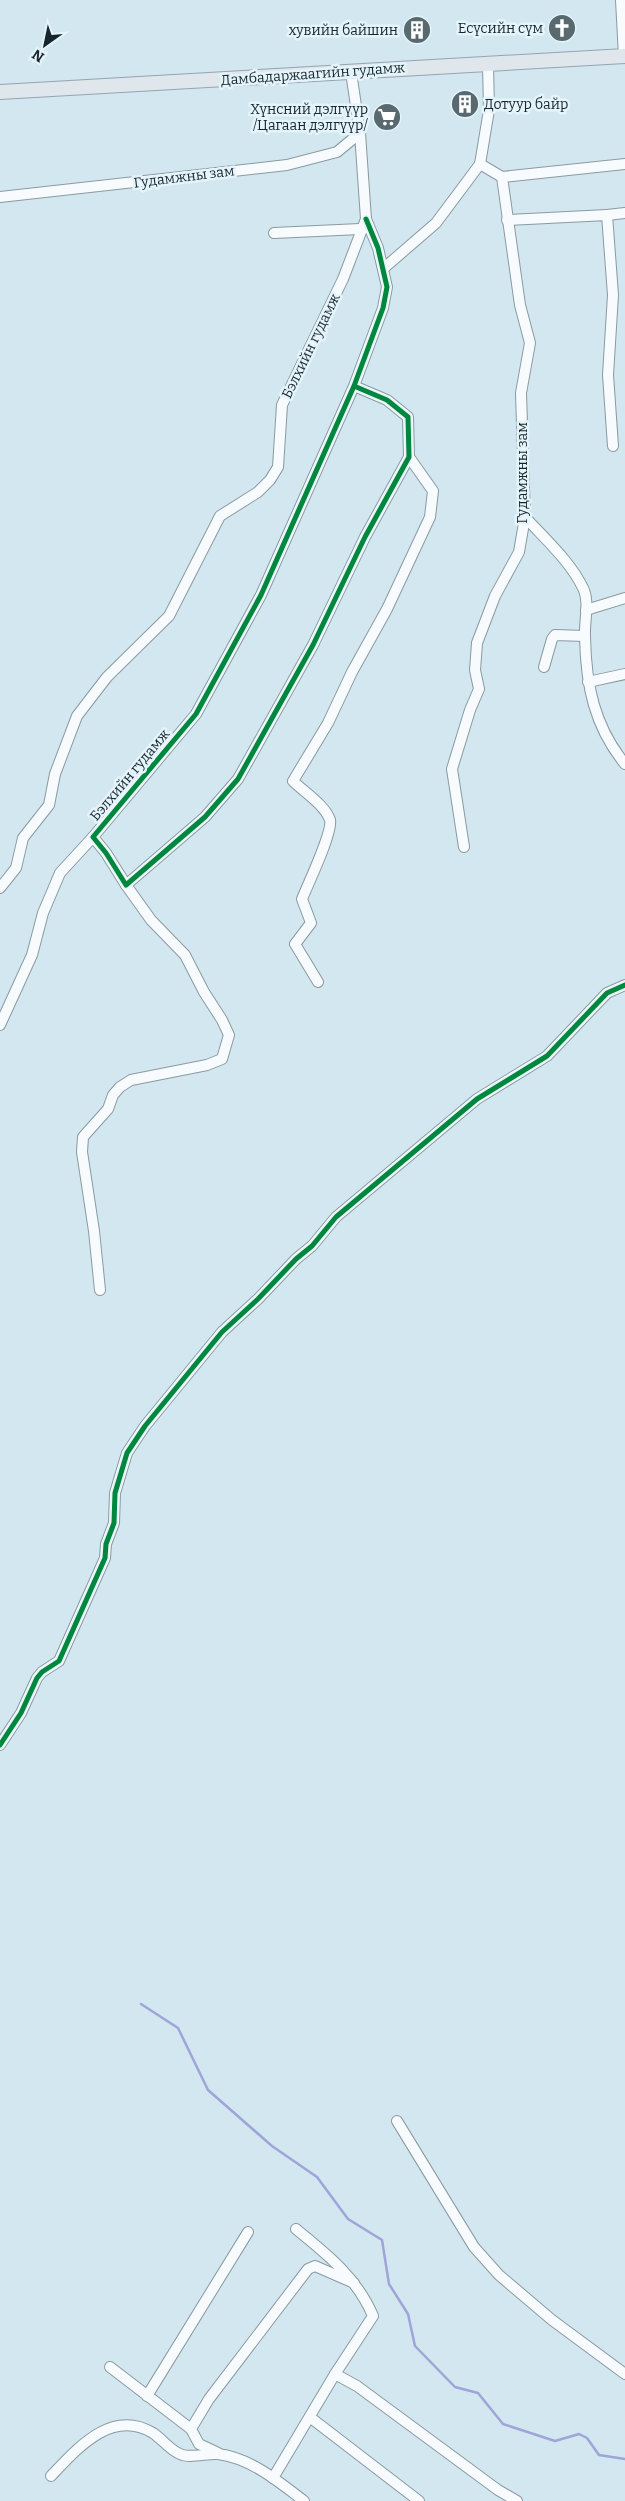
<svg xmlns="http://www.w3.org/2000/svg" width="625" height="2501" font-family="Bitter,serif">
<rect width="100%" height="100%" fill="#d2e7ef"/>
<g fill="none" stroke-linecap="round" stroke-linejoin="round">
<polyline stroke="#a0a4d8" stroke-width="2.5" points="141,2004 178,2028 208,2090 272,2146 317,2177 348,2219 382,2240 389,2284 408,2314 415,2346 455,2387 478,2393 503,2424 555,2441 579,2434 587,2438 599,2455 625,2459"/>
<defs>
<g id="minor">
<polyline points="621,0 624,56"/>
<polyline points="502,177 625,164"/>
<polyline points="0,197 287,165 337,152 360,133"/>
<polyline points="607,215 625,213"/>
<polyline points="507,220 607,215 613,295 608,375 613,446"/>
<polyline points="274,233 360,229"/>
<polyline points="384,268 436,223 480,164"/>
<polyline points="354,386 387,400 408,417 409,457 365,537 313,645 238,779 205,817 126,885 106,853 93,837 196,714 261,595 354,386 383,308 387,287 378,248 366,219"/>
<path d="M525 517C545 539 570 561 583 588 590 602 584 622 585 637 586 685 594 726 625 764"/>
<polyline points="586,610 625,598"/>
<polyline points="544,667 552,639 555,635 585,636"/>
<polyline points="588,682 625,674"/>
<polyline points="464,847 452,769 470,710 479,689 475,670 477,643 495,596 519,552 525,517 521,393 530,343 520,305 502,177 480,164 489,110 488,64"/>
<polyline points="0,888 16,868 23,838 49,805 55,774 77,716 107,677 169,616 220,516 258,492 270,480 278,467 282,405 343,279 366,219 360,133 351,72"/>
<path d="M318 982 295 944 311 923 302 899C308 884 333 832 330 820 325 805 304 792 293 781L328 723 352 672 387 609 430 517 433 491 409 457"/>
<polyline points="0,1025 32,955 43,913 60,873 93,837"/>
<polyline points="100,1290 94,1231 82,1152 83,1137 108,1109 113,1095 120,1087 131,1080 207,1065 222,1059 229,1035 222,1020 204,992 185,955 151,920 126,885"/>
<polyline points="0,1745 21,1713 37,1678 42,1672 59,1661 105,1558 106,1544 114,1523 115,1493 127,1453 145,1426 222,1332 258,1299 296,1259 312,1246 336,1217 477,1099 547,1056 607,993 625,985"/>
<polyline points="397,2121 474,2247 499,2275 552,2320 625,2374"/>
<path d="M296 2229C327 2254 357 2278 373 2316L335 2374"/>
<polyline points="110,2367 191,2429"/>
<polyline points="147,2396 248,2232"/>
<polyline points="311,2418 419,2501"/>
<polyline points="218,2453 199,2444 191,2429 209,2399 308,2269 315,2266 354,2283"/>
<path d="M51 2476C77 2449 111 2408 153 2433 162 2439 170 2450 180 2454 190 2459 207 2453 218 2454 251 2458 279 2482 304 2501"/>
<polyline points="273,2478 335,2374 357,2386 498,2490 517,2501"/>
</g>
<polyline id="major" points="0,92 625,56"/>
</defs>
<use href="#minor" stroke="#8a9aa0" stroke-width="12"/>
<use href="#major" stroke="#93a5b1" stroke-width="16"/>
<use href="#minor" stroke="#f8fbfd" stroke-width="10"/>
<use href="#major" stroke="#dfe6ec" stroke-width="14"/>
<defs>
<g id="cycleway">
<polyline points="354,386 387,400 408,417 409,457 365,537 313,645 238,779 205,817 126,885 106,853 93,837 196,714 261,595 354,386 383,308 387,287 378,248 366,219"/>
<polyline points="0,1745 21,1713 37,1678 42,1672 59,1661 105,1558 106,1544 114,1523 115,1493 127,1453 145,1426 222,1332 258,1299 296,1259 312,1246 336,1217 477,1099 547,1056 607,993 625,985"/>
</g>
</defs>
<use href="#cycleway" stroke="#e5f4fb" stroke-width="8"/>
<use href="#cycleway" stroke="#00873e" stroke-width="5"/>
</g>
<defs>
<symbol id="church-disc" viewBox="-11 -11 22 22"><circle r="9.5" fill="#586a70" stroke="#e5f4fb"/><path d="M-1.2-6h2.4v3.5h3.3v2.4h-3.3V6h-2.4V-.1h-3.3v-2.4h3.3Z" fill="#fff"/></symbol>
<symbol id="building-disc" viewBox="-11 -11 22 22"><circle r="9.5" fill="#586a70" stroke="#e5f4fb"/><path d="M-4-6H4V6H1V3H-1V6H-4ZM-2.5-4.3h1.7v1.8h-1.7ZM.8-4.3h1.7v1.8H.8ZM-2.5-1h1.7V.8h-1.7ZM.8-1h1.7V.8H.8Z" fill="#fff"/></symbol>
<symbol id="supermarket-disc" viewBox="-11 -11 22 22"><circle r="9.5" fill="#586a70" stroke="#e5f4fb"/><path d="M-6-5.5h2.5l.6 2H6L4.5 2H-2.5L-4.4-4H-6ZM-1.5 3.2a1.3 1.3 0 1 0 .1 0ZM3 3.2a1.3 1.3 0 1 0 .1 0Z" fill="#fff"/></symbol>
</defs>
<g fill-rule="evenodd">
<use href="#church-disc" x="546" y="12" width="32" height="32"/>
<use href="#building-disc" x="401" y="14" width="32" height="32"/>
<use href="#building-disc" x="449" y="88" width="32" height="32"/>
<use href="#supermarket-disc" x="371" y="101" width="32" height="32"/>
</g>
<g text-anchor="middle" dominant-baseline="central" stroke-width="5" stroke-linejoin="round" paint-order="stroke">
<g font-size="14" fill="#17262c" stroke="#e5f4fb" text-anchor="end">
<text x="543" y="28">Есүсийн сүм</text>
<text x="398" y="30">хувийн байшин</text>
<text x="484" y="104" text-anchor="start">Дотуур байр</text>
<text x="368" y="109">Хүнсний дэлгүүр<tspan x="368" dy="16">/Цагаан дэлгүүр/</tspan></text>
</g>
<g font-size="14" fill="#17262c" stroke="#e5f4fb">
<text transform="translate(313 74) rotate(-4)">Дамбадаржаагийн гудамж</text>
<text transform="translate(184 177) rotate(-7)">Гудамжны зам</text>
<text transform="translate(311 346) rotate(-64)">Бэлхийн гудамж</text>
<text transform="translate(522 473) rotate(-90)">Гудамжны зам</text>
<text transform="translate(130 775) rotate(-50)">Бэлхийн гудамж</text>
</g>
</g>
<g transform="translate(45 45) rotate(213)" stroke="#e5f4fb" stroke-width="4" paint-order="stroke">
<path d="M0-4L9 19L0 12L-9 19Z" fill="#17262c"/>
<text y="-8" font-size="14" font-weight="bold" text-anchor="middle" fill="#17262c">N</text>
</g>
</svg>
